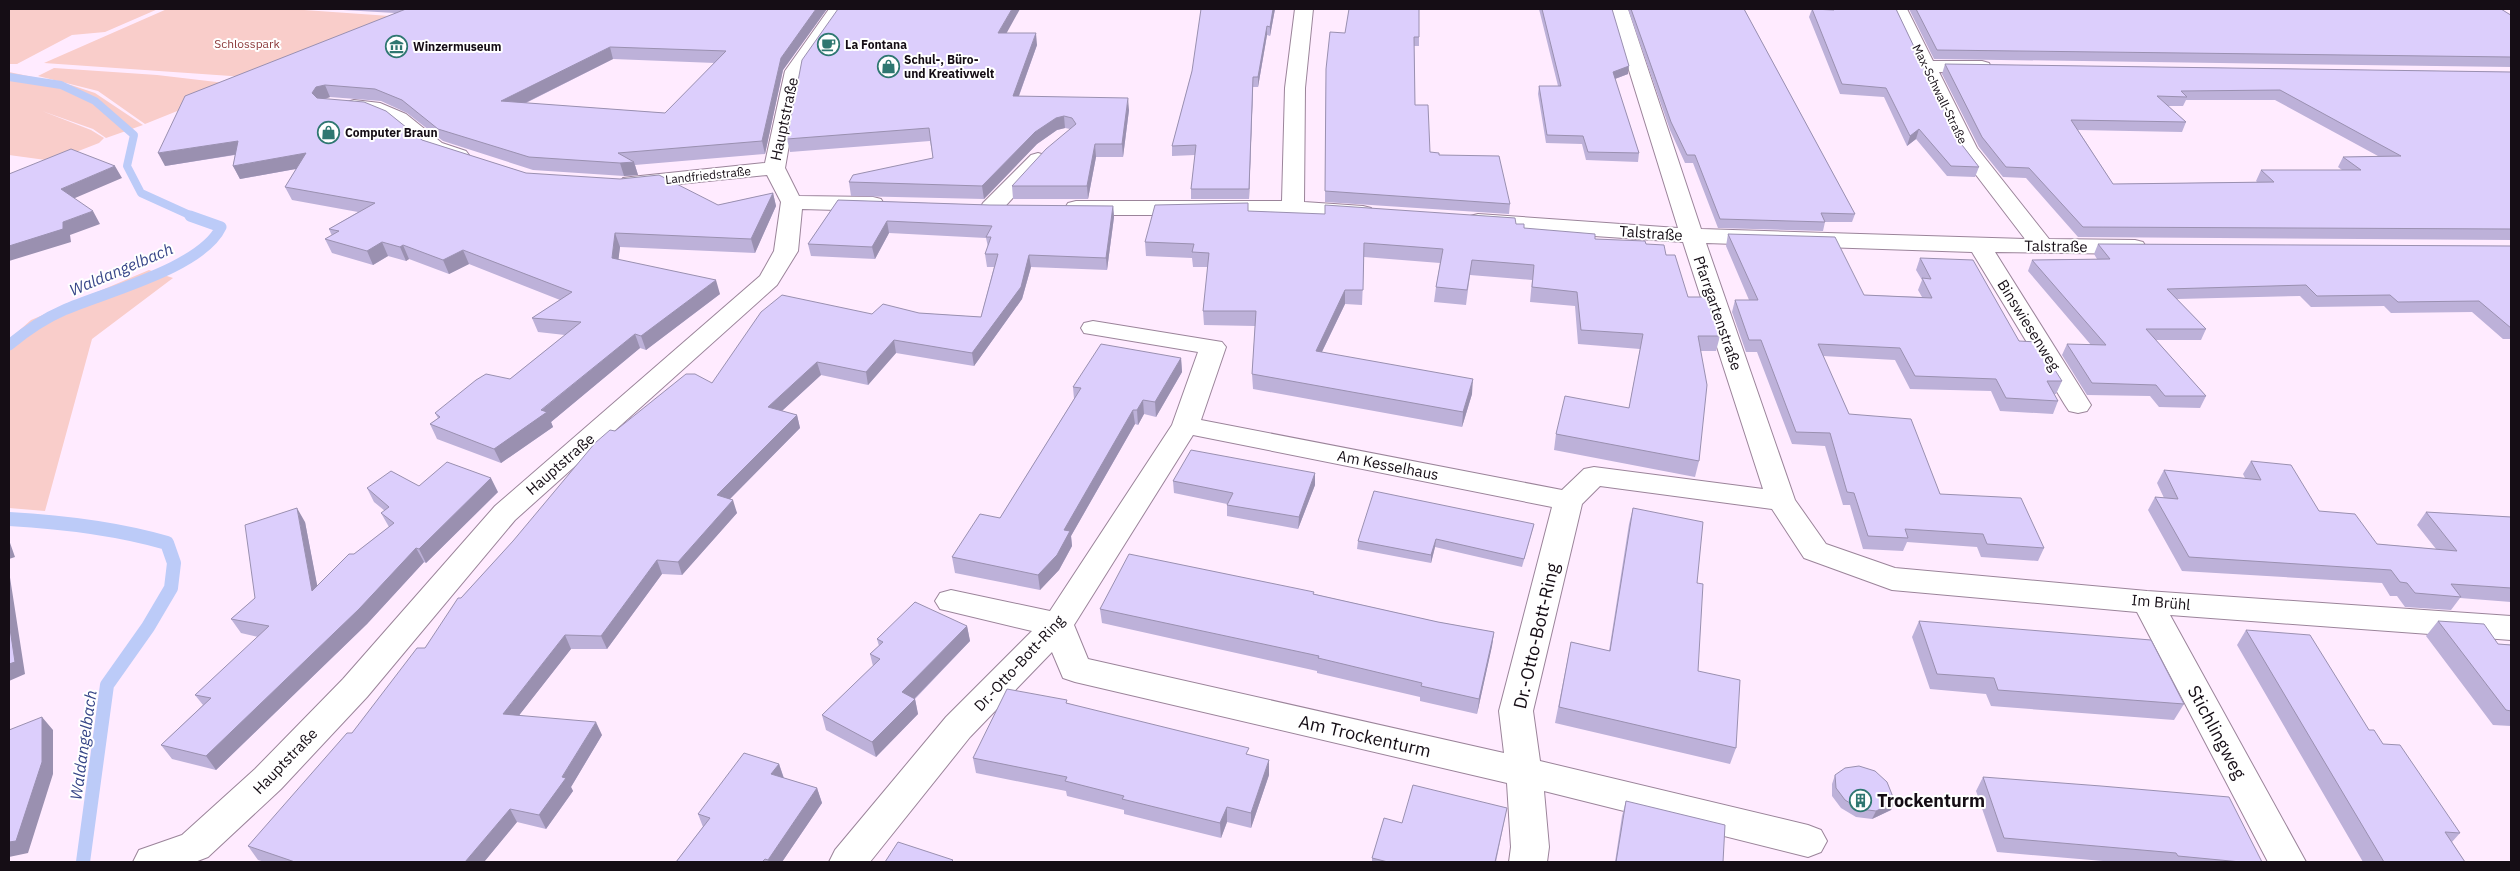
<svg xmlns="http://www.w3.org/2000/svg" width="2520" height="871" font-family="'IBM Plex Sans',sans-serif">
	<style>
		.green { fill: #f9cdca }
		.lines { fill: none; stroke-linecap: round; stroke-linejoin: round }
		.stream-far2 { stroke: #bccbf8; stroke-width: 8 }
		.stream-far1 { stroke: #bccbf8; stroke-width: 11 }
		.stream { stroke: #bccbf8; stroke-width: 14 }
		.minor-casing { stroke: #9b849a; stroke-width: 2 }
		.minor { fill: #fff; fill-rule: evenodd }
		.wall { fill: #bdb1d9; fill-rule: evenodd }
		.shaded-wall { fill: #9a90b0 }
		.building { fill: #dccefc; stroke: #9a90b0; fill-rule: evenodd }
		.labels { text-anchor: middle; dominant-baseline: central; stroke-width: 4; stroke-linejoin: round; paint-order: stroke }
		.far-park-label { font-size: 12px; fill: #8c3a3b; stroke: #fff }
		.far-poi-label { font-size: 12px; font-weight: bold; fill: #150d15; stroke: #fff; text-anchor: start }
		.far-street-label { font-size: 12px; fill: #150d15; stroke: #fff }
		.street-label { font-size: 15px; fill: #150d15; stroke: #fff }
		.water-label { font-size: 16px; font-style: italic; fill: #374688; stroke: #fff }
		.near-street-label { font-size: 18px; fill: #150d15; stroke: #fff }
		.near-poi-label { font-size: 18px; font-weight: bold; fill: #150d15; stroke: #fff; text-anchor: start }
	</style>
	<rect width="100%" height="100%" fill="#ffebff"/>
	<path class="green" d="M9 9H158L105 32 72 35 17 64H9Z
		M167 9H290L404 17 258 78 44 63Z
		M54 68 157 75 242 85 145 124 98 91 38 76Z
		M9 72 71 85 95 93 143 125 106 138 93 129 42 111 91 130 104 138 99 143 53 161 9 155Z
		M149 270 173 278 92 339 45 511 9 508V354L12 337 31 320Z"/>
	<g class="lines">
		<path class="stream-far2" d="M9 77 61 85 95 101 134 135 127 166 141 193 194 217"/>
		<path class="stream-far1" d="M9 345C26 331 43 319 64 310 105 292 202 268 221 227L190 216"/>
		<path class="stream" d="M9 519C63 522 115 528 167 543L174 563 171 588 148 627 107 685 83 862"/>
		<defs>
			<path id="minor" d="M829 9H846L803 71 799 87 785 168 799 196 873 197 881 199 884 204 881 209 873 211 802 209 798 251 777 285 515 520 367 697 281 789 208 857 195 862H133L139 850 182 835 255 769 343 679 495 506 760 276 774 251 781 202 767 175 631 189 623 188 620 183 623 178 631 177 765 163 785 71Z
				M1295 9H1313L1305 88 1304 202 1363 206 1371 208 1374 213 1371 218 1363 220 1293 215H1076L1068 213 1065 208 1068 203 1076 201H1282L1285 88Z
				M1610 9H1628L1701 229 2025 239 1957 150 1890 9H1907L1933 61H1982L1989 63 1991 67 1989 71 1982 73 1939 72 1977 148 2049 239 2135 240 2143 242 2146 247 2143 252 2135 254 1995 252 2091 405 2087 411 2078 413 2069 411 2065 405 1972 252 1706 243 1795 500 1826 544 1895 568 2147 591 2511 616V640L2170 615 2306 862H2268L2137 612 1892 590 1804 558 1772 509 1600 486 1582 504 1533 711 1540 761 1808 825 1821 830 1827 841 1821 852 1808 857 1544 791 1549 847 1547 862H1509L1511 847 1507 783 1075 682 1063 678 1052 652 970 737 870 862H829L835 850 946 717 1032 631 940 609 935 601 940 593 951 590 1050 611 1172 425 1198 352 1084 333 1081 328 1084 323 1093 321 1222 342 1226 347 1201 420 1562 490 1584 469 1594 467 1763 489 1683 242 1478 228 1470 226 1467 221 1470 216 1478 214 1678 228ZM1193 435 1552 507 1499 711 1504 753 1088 659 1074 625Z
				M354 100 380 103 406 114 442 143 466 151 469 155 466 159 459 161 428 151 392 122 370 113 347 110 344 106 347 102Z
				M1038 153 1045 155 1048 159 1045 163 999 213 991 215 983 213 980 208 983 203 1031 155Z"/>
		</defs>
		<use href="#minor" class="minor-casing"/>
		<use href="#minor" class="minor"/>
	</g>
	<path class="wall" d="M343 9H827L783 70 765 154 635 165 638 175 624 176 533 170 443 141 407 113 381 101 330 97 324 99 422 140 526 173 718 205 773 193 776 206 755 253 620 247 618 260 720 294 646 350 640 348 551 422 553 427 501 463 437 439 430 424 438 418 435 413 510 379 565 335 538 332 532 318 560 300 469 264 449 274 409 259 406 261 388 256 373 265 332 253 325 239 332 236 329 229 358 212 292 200 285 187 296 169 240 179 233 166 235 155 165 166 395 13 343 10ZM613 59 715 63 665 113 526 103Z
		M1275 9 1270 36 1267 35 1258 87H1253L1249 199H1191V189L1195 155 1172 156V146L1192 71Z
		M1539 9H1612L1628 74 1615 79 1639 153 1638 162 1586 160 1582 144 1546 143 1538 94 1539 86H1558Z
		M1628 9H1744L1855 214 1852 222H1825L1823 231 1718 228 1693 163H1685L1670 130Z
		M1812 9H1896L1959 141 1979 167 1975 177 1947 176 1916 139 1907 146 1884 97 1840 94 1809 17Z
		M1909 9H2501L2509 14 2511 15V67L1934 59Z
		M1006 33 1037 45 1019 96 1129 110 1123 157H1096L1088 199H1013L1012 186 1070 129 1065 128 1057 130 1037 144 984 199 851 196 849 182 933 158 930 141 790 152 787 139Z
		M1345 33 1419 37V46H1414L1415 105 1430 152 1439 155 1510 204 1509 214 1325 202 1326 79Z
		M1945 64 2511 72V240L2078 237 2026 178 2003 177 1979 147 1942 74ZM2186 100H2275L2378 156 2343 157 2338 167 2342 170H2261L2256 181 2257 182 2113 184 2078 130 2182 132 2186 122 2168 106H2183Z
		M838 200 989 205 1113 206 1114 217 1107 270 1031 267 1022 299 974 366 896 353 868 385 821 375 782 411 797 415 800 428 730 499 737 513 682 575 662 574 607 649H571L519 715 602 735 571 787 573 791 546 829 517 822 484 862H265L258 860 248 846 352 733 425 648 461 598 615 431 712 383 872 314 919 313 981 317 994 267H987L985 254 988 247 986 238 889 233 875 259 811 256 808 244Z
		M1248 211 1516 224 1524 228 1595 239 1646 244 1666 255 1688 297 1720 336 1716 351H1701L1699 461 1695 477 1554 450 1556 434 1629 408 1640 349 1578 344 1575 306 1530 302 1532 280 1470 275 1466 305 1434 302 1436 287 1440 263 1364 257 1362 305 1345 304 1322 352 1472 394 1462 427 1253 389 1252 374 1255 326 1204 325 1203 311 1208 267H1193L1192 258 1146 256 1145 242Z
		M1728 234 1864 295 1922 297 1918 290 1922 280 1916 270 1920 258 2019 341 2062 381 2056 394H2054L2058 401 2053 414 2000 411 1991 391 1910 389 1895 360 1823 356 1849 414 1940 494 2044 548 2038 561 1981 557 1977 547 1907 542 1903 551 1863 549 1850 505H1843L1825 446 1792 444 1757 352H1746L1732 312 1735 300H1749L1726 246Z
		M2098 244 2511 246V339H2503L2472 312 2391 313 2384 306 2311 307 2300 296 2177 299 2206 329 2201 340H2156L2206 396 2200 408 2159 407 2150 396 2087 395 2062 355 2067 344 2091 345 2028 271 2032 260 2097 259 2094 254Z
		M1181 358 1182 372 1156 417 1144 414 1138 425 1135 424 1071 536 1072 546 1059 570 1040 590 955 573 952 557 1000 518 1074 399 1073 387Z
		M2251 461 2319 511 2377 544 2436 549 2417 525 2426 512 2511 517V602L2460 598 2451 610 2405 607 2397 596H2390L2382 583 2182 571 2148 510 2155 497 2164 498 2157 483 2164 470 2245 478 2243 474Z
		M1315 473V485L1298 529 1227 516V504L1174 493 1173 481Z
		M419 486 498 492 426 563 424 562 367 624 216 770 172 759 161 745 203 705 195 695 258 637 241 633 231 619 255 598 305 522 317 586 354 554 389 527 381 513 385 511 374 502 367 488Z
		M1633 508 1697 583 1698 671 1736 748 1730 764 1555 723 1571 642 1609 651 1629 524Z
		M1534 524 1532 532 1522 567 1435 547 1431 563 1357 549 1358 541Z
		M1314 594 1438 622 1494 632 1492 646 1477 714 1420 701V697L1317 673V671L1102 623 1100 609Z
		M1919 621 2184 704 2174 720 1991 706 1986 694 1930 689 1912 637Z
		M2438 621 2498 644 2511 645V726L2493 725 2426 636Z
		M967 626 970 641 915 699 918 714 876 757 826 730 822 715 873 666 870 654 879 646 877 639Z
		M2246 630 2369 730 2383 744 2460 833 2452 842 2465 862H2363L2237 645Z
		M1067 703 1249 755 1269 775 1251 828 1227 822 1221 838 1124 814V810L1067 796 1066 791 976 773 973 758Z
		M779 764 784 778 817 788 822 803 782 862H676L703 827 698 814Z
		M1835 775 1895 802 1891 810 1872 819 1856 817 1841 808 1832 796V784Z
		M1983 777 2262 862H2115L1997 852 1976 791Z
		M1626 801 1723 862H1615L1622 816Z
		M1507 808 1496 862H1372V858L1402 823Z"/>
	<path class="shaded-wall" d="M816 9H827L783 70 765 154 762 141 781 58Z
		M1012 9H1020L1000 45 998 33Z
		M1273 9H1275L1270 36V27Z
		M1267 26V35L1258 87V77Z
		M1036 33 1037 45 1014 109 1013 96Z
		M610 47 613 59 505 113 501 101Z
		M1629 66 1628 74 1612 80 1613 72Z
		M1253 77V87L1249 199V189Z
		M325 85 330 97 322 100 318 105 312 93 316 87Z
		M1128 98 1129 110 1123 157 1122 144Z
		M1064 116 1065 128 1057 130 1037 144 984 199 982 186 1035 132 1056 118Z
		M1919 129 1916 139 1907 146 1910 136Z
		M238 141 245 153 165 166 158 153Z
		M1095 144 1096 157 1088 199 1087 186Z
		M306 153 312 166 240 179 233 166Z
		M634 162 638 175 624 176 620 163Z
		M115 166 122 178 68 201 61 189Z
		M773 193 776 206 755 253 751 239Z
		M1113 206 1114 217 1107 270 1106 258Z
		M93 211 100 224 70 235 71 242 9 261V246L63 222Z
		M887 221 889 233 875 259 872 247Z
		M615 233 620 247 617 272 612 258Z
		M382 242 388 256 373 265 367 251Z
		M403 245 409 259 406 261 400 247Z
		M463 250 469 264 449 274 443 260Z
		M1029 255 1031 267 1022 299 974 366 972 353Z
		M716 280 720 294 646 350 641 336Z
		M1345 290V304L1315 366 1316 351Z
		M635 334 640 348 551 422 553 427 501 463 494 449Z
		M894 340 896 353 868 385 866 372Z
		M1181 358 1182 372 1156 417 1155 402Z
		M817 362 821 375 772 420 768 407Z
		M1473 379 1472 394 1462 427 1463 412Z
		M1143 400 1144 414 1138 425 1137 410Z
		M1133 410 1135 424 1071 536 1072 546 1059 570 1040 590 1038 575Z
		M797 415 800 428 721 508 717 495Z
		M1315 473V485L1298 529 1299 517Z
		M491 478 498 492 426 563 419 549Z
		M733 500 737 513 682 575 678 562Z
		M297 508 305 522 321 605 312 591Z
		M1436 539 1435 547 1431 563V555Z
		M9 540 15 557 9 559Z
		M416 548 424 562 367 624 216 770 206 756Z
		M657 560 662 574 607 649 601 636Z
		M9 571 25 674 9 681Z
		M967 626 970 641 912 701 915 699 918 714 876 757 872 742 902 692Z
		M1494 632 1492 646 1477 714 1479 699Z
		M565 635 571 649 510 727 503 714Z
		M42 717 53 730V774L28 853 9 857V842Z
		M596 722 602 735 571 787 573 791 546 829 539 815Z
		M1269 760V775L1251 828V813Z
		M779 764 784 779 771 774Z
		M817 788 822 803 782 862H769L768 860Z
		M1895 802 1891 810 1872 819 1876 811Z
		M1227 807V822L1221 838 1220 823Z
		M510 809 517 822 484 862H465Z"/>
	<path class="building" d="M406 9H816L781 58 762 141 618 153 634 162 620 163 529 157 438 129 402 100 375 89 325 85 316 87 312 93 317 98 364 102 386 111 422 140 526 173 620 179 659 175 718 205 773 193 751 239 615 233 612 258 716 280 641 336 635 334 541 410 547 412 494 449 430 424 440 417 435 413 476 380 486 374 510 379 581 322 532 318 572 292 463 250 443 260 403 245 400 247 382 242 367 251 325 239 339 231 329 229 375 203 285 187 306 153 233 166 238 141 158 153 185 96ZM610 47 726 51 665 113 501 101Z
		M838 9H1012L998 33H1036L1013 96 1128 98 1122 144H1095L1087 186H1012L1046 149 1076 124 1072 118 1064 116 1056 118 1035 132 982 186 849 182 853 175 933 158 929 128 787 139 802 60Z
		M1201 9H1273L1270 27 1267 26 1258 77H1253L1249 189H1191L1196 145 1172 146 1192 71Z
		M1349 9H1419V37H1414L1415 105H1428L1430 152 1439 153V155L1499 156 1510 204 1325 191 1326 69 1330 32 1345 33Z
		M1542 9H1612L1629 66 1613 72 1639 153 1588 152 1583 136 1547 135 1539 86H1561Z
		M1631 9H1744L1855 214 1821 213 1825 222 1720 219 1695 155H1687L1671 122Z
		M1812 9 1834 10V9H1896L1959 141 1979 167 1951 166 1919 129 1910 136 1886 88 1842 84Z
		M1916 9H2501L2509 14 2511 15V57L1937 50Z
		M1945 64 2511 72V229L2083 227 2029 168 2006 167 1982 137ZM2280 90 2401 156 2343 157 2361 170H2261L2274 182 2113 184 2071 120 2186 122 2157 96 2187 97 2181 91Z
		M71 149 115 166 61 189 93 211 63 222V229L9 246V174Z
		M838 200 989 205 1113 206 1106 258 1029 255 1021 287 972 353 894 340 866 372 817 362 768 407 797 415 717 495 733 500 678 562 657 560 601 636 565 635 503 714 596 722 562 777 566 778 539 815 510 809 465 862H295L248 846 347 733H352L417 648H425L458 598H461L513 541 595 443 610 430 615 431 686 374H695L712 383 761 312 782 295 872 314 883 304 919 313 981 317 998 254H985L991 237H986L992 226 887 221 872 247 808 244Z
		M1248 203V211L1325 214V205L1515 218 1516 224H1524V228L1595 234V239L1645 241 1646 244 1664 245 1666 255H1675L1688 297H1707L1720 336H1698L1707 385 1699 461 1556 434 1565 396 1629 408 1643 334 1581 330 1577 292 1532 287 1534 265 1472 260 1467 290 1436 287 1443 249 1364 243 1363 290H1345L1316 351 1473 379 1463 412 1252 374 1256 311H1203L1209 253 1192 252 1194 244 1145 242 1155 205Z
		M1728 234 1835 237 1864 295 1932 298 1922 278 1931 279 1920 258 1973 260 2019 341 2037 342 2062 381H2047L2058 401 2006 398 1996 379 1915 376 1900 348 1818 344 1849 414 1911 419 1940 494 2021 498 2044 548 1987 544 1983 534 1905 529 1908 538 1868 536 1854 493 1847 492 1830 433 1796 432 1761 340H1749L1735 300H1758Z
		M2098 244 2511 246V328L2479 301 2398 302 2390 295 2317 296 2306 285 2167 289 2206 329H2146L2206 396H2165L2156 385 2092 383 2067 344 2106 345 2032 260 2110 259Z
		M1101 344 1181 358 1155 402 1143 400 1137 410H1133L1064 530 1070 531 1057 555 1038 575 952 557 980 514 1000 518 1081 388 1073 387Z
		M1191 450 1315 473 1299 517 1227 505 1233 493 1173 481Z
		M2251 461 2291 465 2319 511 2355 514 2377 544 2457 551 2426 512 2511 517V588L2451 584 2461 597 2415 593 2407 583 2400 582 2391 570 2189 557 2155 497 2178 499 2164 470 2261 480Z
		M447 462 491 478 419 549 416 548 359 609 206 756 161 745 211 698 195 695 269 626 231 619 255 598 245 525 297 508 312 591 349 554H354L394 523 381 513 389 507 367 488 391 471 419 486Z
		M1374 491 1534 524 1524 559 1436 539 1431 555 1358 541Z
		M1633 508 1703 522 1697 583 1703 584 1698 671 1740 680 1736 748 1559 707 1571 642 1610 651Z
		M1129 554 1314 592 1313 594 1438 622 1494 632 1479 699 1421 686 1422 683 1318 658 1319 656 1100 609Z
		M915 602 967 626 902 692 915 699 872 742 822 715 880 659 870 654 883 642 877 639Z
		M1919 621 2151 640 2184 704 1998 690 1994 678 1937 674Z
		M2438 621 2484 624 2498 644 2511 645V711L2506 710Z
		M9 622 15 662 9 664Z
		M2246 630 2310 635 2369 730H2374L2383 744 2400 745 2460 833 2445 832 2465 862H2384Z
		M1007 689 1067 700 1066 703 1249 748 1246 754 1269 760 1251 813 1227 807 1220 823 1122 799 1124 796 1065 781 1067 777 973 758Z
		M42 717V762L16 841 9 842V730Z
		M744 753 779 764 771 774 817 788 768 860 765 859 762 862H676L710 818 698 814Z
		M1859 766 1875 771 1887 782 1895 802 1876 811 1860 809 1845 800 1836 788 1835 775 1845 768Z
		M1983 777 2101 786 2229 797 2262 862H2241L2178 856 2176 853 2004 838Z
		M1413 785 1507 808 1495 862H1388L1372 858 1384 818 1402 823Z
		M1626 801 1725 825 1723 862H1616Z
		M898 842 953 860 951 862H885Z"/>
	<defs>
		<symbol id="cafe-ring" viewBox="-11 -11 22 22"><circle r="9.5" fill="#fff" stroke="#2f7771" stroke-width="1.5"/><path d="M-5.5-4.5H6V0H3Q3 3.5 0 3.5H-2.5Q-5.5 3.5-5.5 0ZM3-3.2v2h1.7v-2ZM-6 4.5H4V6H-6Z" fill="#2f7771"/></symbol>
		<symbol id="museum-ring" viewBox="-11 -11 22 22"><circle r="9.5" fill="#fff" stroke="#2f7771" stroke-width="1.5"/><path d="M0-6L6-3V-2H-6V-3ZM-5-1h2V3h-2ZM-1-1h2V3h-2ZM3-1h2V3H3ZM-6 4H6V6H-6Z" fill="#2f7771"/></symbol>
		<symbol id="shop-ring" viewBox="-11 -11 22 22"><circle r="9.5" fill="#fff" stroke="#2f7771" stroke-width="1.5"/><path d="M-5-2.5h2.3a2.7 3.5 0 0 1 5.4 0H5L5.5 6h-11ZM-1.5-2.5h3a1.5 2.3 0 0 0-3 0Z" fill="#2f7771"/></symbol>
		<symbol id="building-ring" viewBox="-11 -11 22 22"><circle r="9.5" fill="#fff" stroke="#2f7771" stroke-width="1.5"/><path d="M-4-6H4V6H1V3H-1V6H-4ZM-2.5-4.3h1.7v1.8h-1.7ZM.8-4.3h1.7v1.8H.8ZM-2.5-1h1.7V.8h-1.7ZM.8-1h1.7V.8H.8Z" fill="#2f7771"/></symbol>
	</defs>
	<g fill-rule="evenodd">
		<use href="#cafe-ring" x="816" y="32" width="25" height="25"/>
		<use href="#museum-ring" x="384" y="34" width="25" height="25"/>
		<use href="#shop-ring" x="876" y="54" width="25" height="25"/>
		<use href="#shop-ring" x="316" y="120" width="25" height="25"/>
		<use href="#building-ring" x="1848" y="788" width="25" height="25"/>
	</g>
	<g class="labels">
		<g class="far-park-label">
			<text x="247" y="43">Schlosspark</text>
		</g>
		<g class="far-poi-label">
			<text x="845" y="44">La Fontana</text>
			<text x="413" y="46">Winzermuseum</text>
			<text x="904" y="59">Schul-, Büro-<tspan x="904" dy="14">und Kreativwelt</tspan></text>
			<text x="345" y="132">Computer Braun</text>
		</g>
		<g class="far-street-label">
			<text transform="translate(1940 94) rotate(64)">Max-Schwall-Straße</text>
			<text transform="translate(708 175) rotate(-6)">Landfriedstraße</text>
		</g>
		<g class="street-label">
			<text transform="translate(784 119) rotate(-78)">Hauptstraße</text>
			<text transform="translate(1651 233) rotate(4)">Talstraße</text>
			<text transform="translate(2056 246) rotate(1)">Talstraße</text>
			<text transform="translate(1718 313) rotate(71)">Pfarrgartenstraße</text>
			<text transform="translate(2029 325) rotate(58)">Binswiesenweg</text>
			<text transform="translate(560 464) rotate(-41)">Hauptstraße</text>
			<text transform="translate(1388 465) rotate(11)">Am Kesselhaus</text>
			<text transform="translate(2161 602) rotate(5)">Im Brühl</text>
			<text transform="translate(1019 663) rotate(-47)">Dr.-Otto-Bott-Ring</text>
			<text transform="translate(285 761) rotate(-46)">Hauptstraße</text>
		</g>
		<g class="water-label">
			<text transform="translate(121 269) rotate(-23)">Waldangelbach</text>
			<text transform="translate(83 745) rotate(-82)">Waldangelbach</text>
		</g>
		<g class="near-street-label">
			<text transform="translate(1536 636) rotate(-77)">Dr.-Otto-Bott-Ring</text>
			<text transform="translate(2217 732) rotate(62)">Stichlingweg</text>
			<text transform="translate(1365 736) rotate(13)">Am Trockenturm</text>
		</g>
		<g class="near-poi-label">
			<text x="1877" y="800">Trockenturm</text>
		</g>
	</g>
	<rect width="2520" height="871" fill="none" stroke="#150d15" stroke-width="20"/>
</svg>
